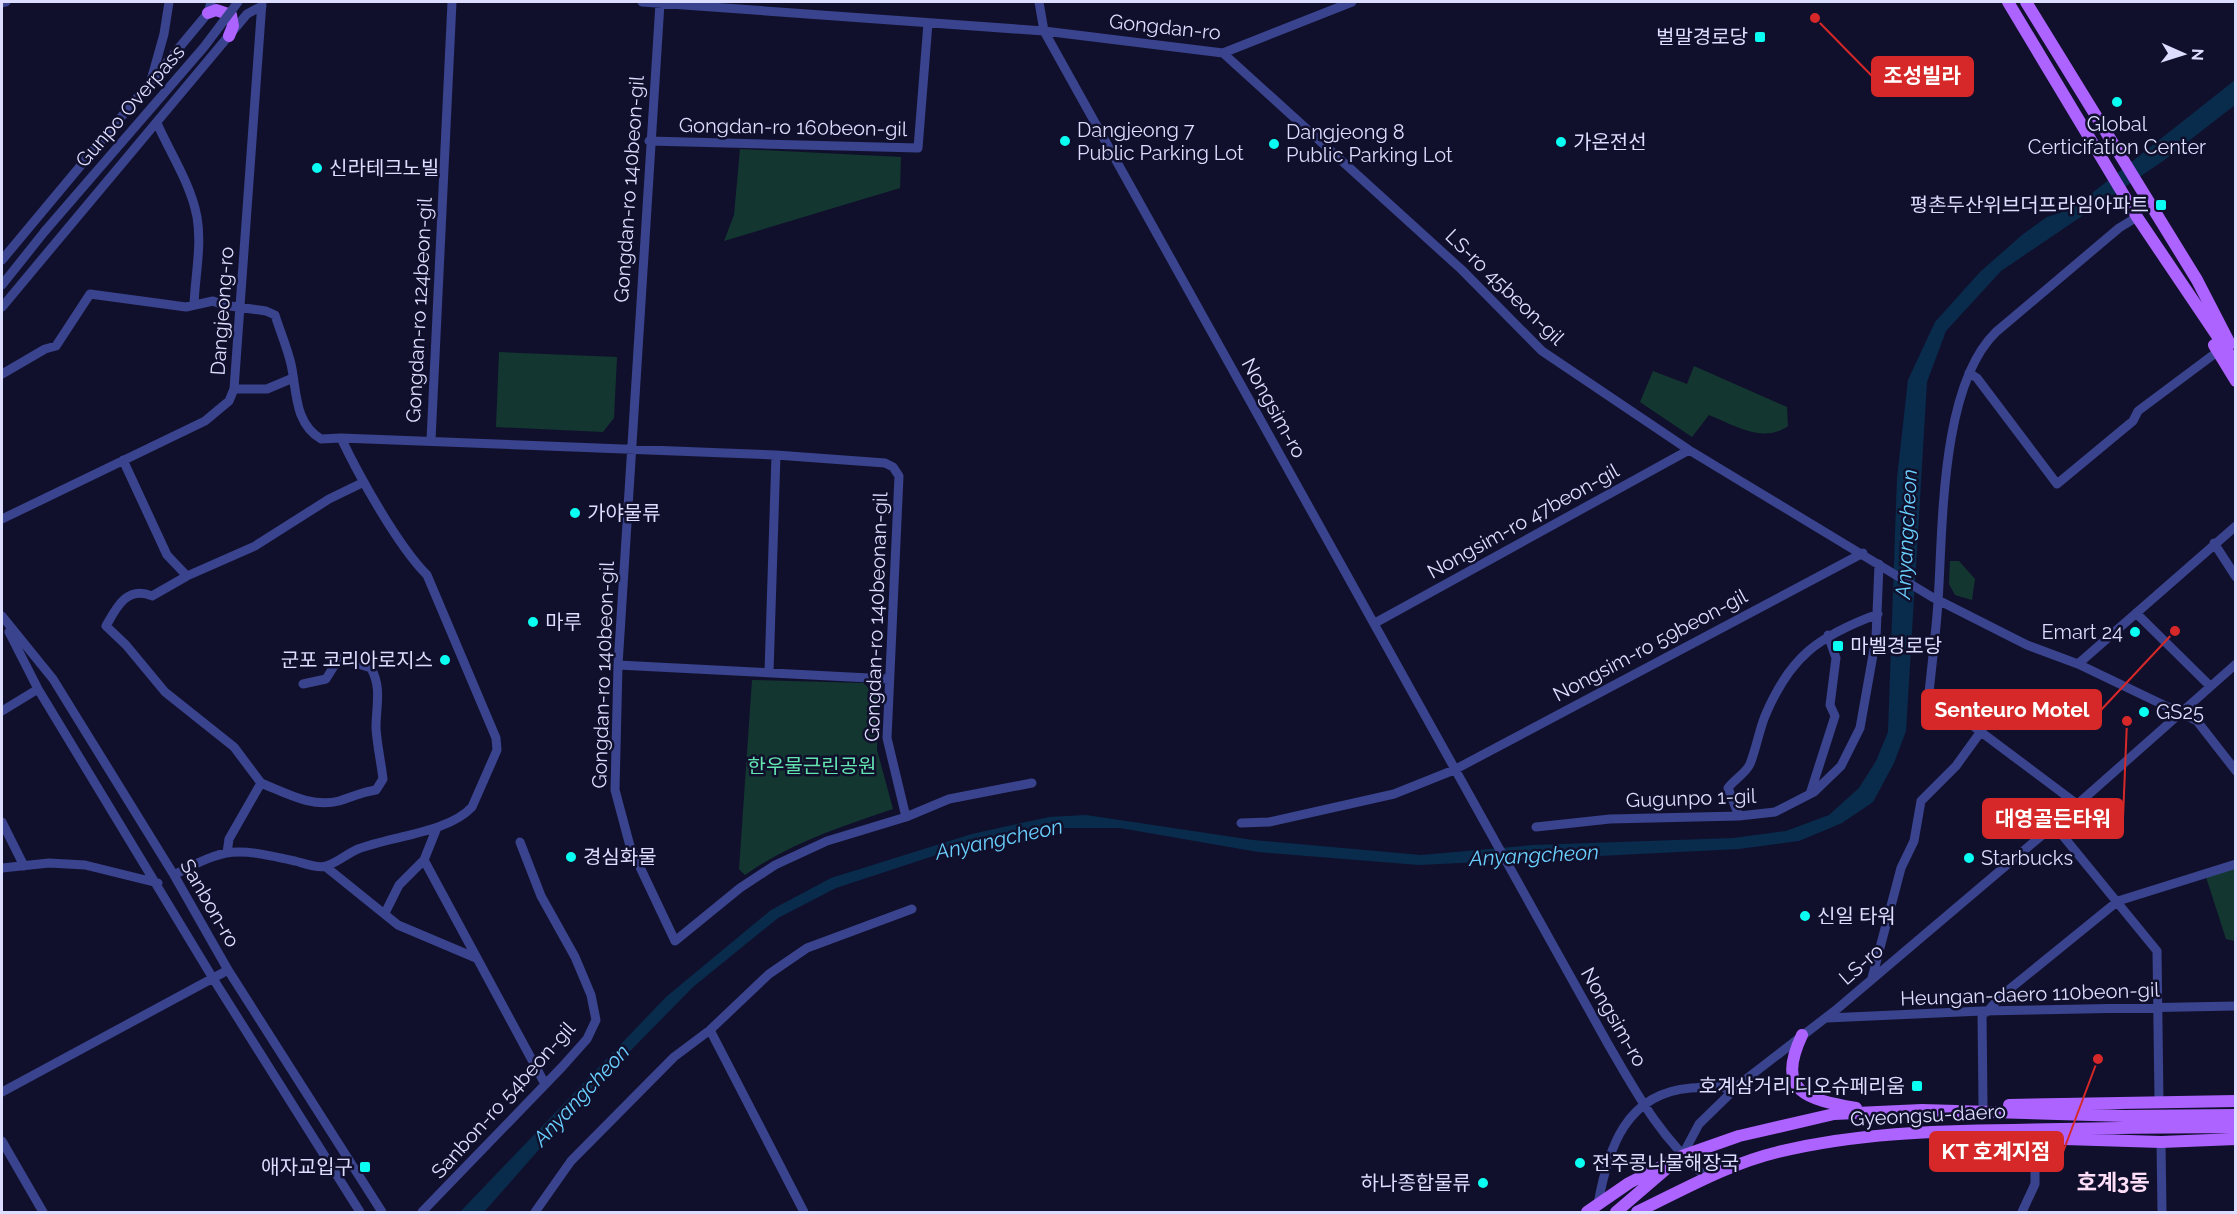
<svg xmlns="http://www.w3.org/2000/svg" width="2237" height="1214" font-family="Raleway,'Noto Sans KR',sans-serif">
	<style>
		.green { fill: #133730 }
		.water { fill: #092c4d }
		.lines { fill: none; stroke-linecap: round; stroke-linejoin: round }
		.minor { stroke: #3a438d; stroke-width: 9 }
		.major { stroke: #ad63ff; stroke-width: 12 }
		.minor-bridge { stroke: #3a438d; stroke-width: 9 }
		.poi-dot { fill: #08fff2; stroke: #11102c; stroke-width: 2 }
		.labels { text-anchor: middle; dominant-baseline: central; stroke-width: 5; stroke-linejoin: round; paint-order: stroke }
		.street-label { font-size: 20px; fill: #dcddff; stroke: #11102c }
		.poi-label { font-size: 20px; fill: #dcddff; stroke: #11102c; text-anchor: start }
		.park-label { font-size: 20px; fill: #62e5b0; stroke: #11102c }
		.water-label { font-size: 21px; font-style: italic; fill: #6ad1ff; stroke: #11102c }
		.quarter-label { font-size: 22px; font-weight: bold; fill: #ffdef8; stroke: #11102c }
		.leader { fill: none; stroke: #d62828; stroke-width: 2 }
		.callout-dot { fill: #d62828; stroke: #11102c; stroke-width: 2 }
		.callout { fill: #d62828; stroke: #d62828; stroke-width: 2 }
		.callout-label { font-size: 21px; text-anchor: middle; font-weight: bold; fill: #fff }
	</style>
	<rect width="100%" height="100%" fill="#11102c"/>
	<path class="green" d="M740 149 901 157 900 188 724 241 734 215Z
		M499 352 617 357 614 418 603 432 496 427Z
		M1694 366 1787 407 1788 426C1763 444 1734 425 1709 415L1692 437 1640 402 1653 371 1687 384Z
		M1950 561H1959L1975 579 1972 600 1955 595 1949 584Z
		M752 680 864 683 878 700 877 750 893 809C840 827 790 843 745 875L739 869Z
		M2235 868V941L2226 939 2206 877Z"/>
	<path class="water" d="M2235 80V105L2163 161 2001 271 1946 331 1927 382 1906 731 1894 763 1873 802 1842 823 1799 841 1739 849 1419 865 1258 852 1120 828H1048L976 842 836 888 778 918 693 987 587 1095 484 1212H460L666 997 771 910 831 878 972 834 1049 817 1086 815 1253 840 1421 855 1533 845 1733 838 1786 831 1829 815 1859 788 1876 761 1888 732 1897 478 1908 380 1935 322 1980 272 2022 235 2047 217 2072 209Z"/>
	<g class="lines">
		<path class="minor" d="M642 2 1044 31 1223 53 1352 2
			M1039 2 1044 31 1608 1044C1638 1096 1660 1137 1706 1177
			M2 3 6 2
			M660 3 618 665 615 790 630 846 675 941 740 888 775 865 827 841 906 817 949 799 1032 783
			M1223 53 1462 270 1542 351 1689 450 1932 597 2027 645 2078 664 2197 721 2236 771
			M150 84 164 34 169 2
			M157 123C170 153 191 184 197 217 202 246 195 276 194 305
			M649 141 918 148 928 23
			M2 260 208 13 211 2
			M2 285 45 231
			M2 307 247 14 262 6
			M1969 373 1977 378 2057 484 2133 421 2138 411 2217 352
			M2 374 45 349 56 346 90 294 186 307 213 301 223 305 266 311 275 315C280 331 287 347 291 364 297 391 294 423 321 439L341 438C359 476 398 546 427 575L496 738 497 750 472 807C448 833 392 836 358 849 348 853 337 863 326 866 319 869 303 863 295 861 235 848 229 846 174 875
			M234 389H267L293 378
			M341 438 776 455 885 463 893 467 899 476 887 738 906 817
			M431 440 452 2
			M123 460 167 555 187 576 152 596C127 585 116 608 106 626L126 645 165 692 234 747 261 783
			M2 519 205 421 229 401 234 389 262 2
			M2214 543 2236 577
			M187 576 255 546 329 499 364 482
			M2136 613 2210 686
			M2 616 53 679 174 875 228 970 382 1212
			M1375 623 1689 450
			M9 632 38 689 214 980 360 1212
			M2078 664 2236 526
			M618 665 889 679
			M769 672 776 455
			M2 711 38 689
			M1810 794 1835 716 1830 705 1836 658 1828 635
			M2077 804 1929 693C1932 663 1936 632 1938 602 1943 528 1940 386 1996 332L2119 228 2137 217
			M1739 816 1728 788C1734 780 1746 773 1750 764 1756 749 1759 731 1765 716 1790 656 1819 636 1878 614
			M2 822 24 866
			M1241 823 1269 822 1394 794 1454 770 1863 553
			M2054 825 2157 951 2159 1101
			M1536 827 1610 819 1739 816 1775 812 1814 792 1841 766 1860 728 1876 638 1879 564
			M227 853 229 839 261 783C286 793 312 808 339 801 352 797 362 792 376 790L383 779C381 762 377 745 376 728 376 706 382 688 371 668L339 658 326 679 303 684
			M424 860 545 1084
			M326 867 398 925 476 958
			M2 868 49 863 85 865 158 883
			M385 913 399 885 424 860 436 830
			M1872 978 1901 868 1914 841 1921 801 1956 766 1982 730
			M1982 1011 1983 1105
			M1987 1012 2001 996 2118 901 2236 864
			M1827 1018 1982 1011 2236 1006
			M710 1030 804 1212
			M2 1092 228 970
			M2 1141 43 1212
			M2161 1142 2162 1212
			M1682 1156 1699 1124 1741 1083 1837 1009 2054 825 2236 664
			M1598 1204C1608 1148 1626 1093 1691 1088 1709 1087 1715 1083 1732 1091
			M422 1212 562 1067 587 1039 596 1020 591 995 575 957 541 896 520 842
			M535 1212 571 1161 674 1057 710 1030 769 974 807 948 912 909
			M2022 1212 2035 1184V1158L2038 1140"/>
		<path class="major" d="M2008 2 2137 217 2236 364
			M2026 2 2197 280 2230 344
			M208 13 216 10 231 15 233 26 229 36
			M2214 345 2236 381
			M1802 1035C1775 1093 1807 1099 1856 1108
			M2009 1105 2236 1101
			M2002 1137 2161 1142 2236 1139
			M1587 1212 1629 1183 1682 1156 1739 1136 1834 1114 1922 1110 2125 1116 2236 1115
			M1616 1212 1665 1170
			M1637 1212C1683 1190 1728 1164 1778 1152 1856 1133 1934 1131 2013 1130 2087 1128 2161 1127 2236 1127"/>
		<path class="minor-bridge" d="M45 231 204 47 238 2"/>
	</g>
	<g class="poi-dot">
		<rect x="1754" y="31" width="12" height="12" rx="3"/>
		<circle cx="2117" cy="102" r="6"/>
		<circle cx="1065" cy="141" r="6"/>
		<circle cx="1561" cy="142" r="6"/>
		<circle cx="1274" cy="144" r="6"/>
		<circle cx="317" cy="168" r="6"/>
		<rect x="2155" y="199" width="12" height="12" rx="3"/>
		<circle cx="575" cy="513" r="6"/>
		<circle cx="533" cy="622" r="6"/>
		<circle cx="2135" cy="632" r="6"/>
		<rect x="1832" y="640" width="12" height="12" rx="3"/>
		<circle cx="445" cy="660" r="6"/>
		<circle cx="2144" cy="712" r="6"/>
		<circle cx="571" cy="857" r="6"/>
		<circle cx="1969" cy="858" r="6"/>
		<circle cx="1805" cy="916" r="6"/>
		<rect x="1911" y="1080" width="12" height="12" rx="3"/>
		<circle cx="1580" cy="1163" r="6"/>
		<rect x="359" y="1161" width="12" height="12" rx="3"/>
		<circle cx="1483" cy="1183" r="6"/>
	</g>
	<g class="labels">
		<g class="street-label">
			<text transform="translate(1165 27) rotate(6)">Gongdan-ro</text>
			<text transform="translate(130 106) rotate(-49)">Gunpo Overpass</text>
			<text transform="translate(793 127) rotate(1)">Gongdan-ro 160beon-gil</text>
			<text transform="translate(629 189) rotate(-86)">Gongdan-ro 140beon-gil</text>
			<text transform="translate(1505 287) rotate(44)">LS-ro 45beon-gil</text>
			<text transform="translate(419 310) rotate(-87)">Gongdan-ro 124beon-gil</text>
			<text transform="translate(222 311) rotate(-86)">Dangjeong-ro</text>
			<text transform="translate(1274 408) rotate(61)">Nongsim-ro</text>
			<text transform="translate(1523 521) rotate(-29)">Nongsim-ro 47beon-gil</text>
			<text transform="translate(876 617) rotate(-88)">Gongdan-ro 140beonan-gil</text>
			<text transform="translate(1650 645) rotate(-28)">Nongsim-ro 59beon-gil</text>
			<text transform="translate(603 675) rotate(-88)">Gongdan-ro 140beon-gil</text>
			<text transform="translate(1691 798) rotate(-2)">Gugunpo 1-gil</text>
			<text transform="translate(210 903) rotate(60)">Sanbon-ro</text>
			<text transform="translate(1861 964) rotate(-41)">LS-ro</text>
			<text transform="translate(2030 994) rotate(-2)">Heungan-daero 110beon-gil</text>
			<text transform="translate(1614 1017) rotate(60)">Nongsim-ro</text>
			<text transform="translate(503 1100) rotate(-48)">Sanbon-ro 54beon-gil</text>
			<text transform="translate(1928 1115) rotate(-3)">Gyeongsu-daero</text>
		</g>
		<g class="poi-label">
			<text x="1748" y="37" text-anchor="end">벌말경로당</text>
			<text x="2117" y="124" text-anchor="middle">Global<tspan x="2117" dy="23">Certicifation Center</tspan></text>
			<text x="1077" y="130">Dangjeong 7<tspan x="1077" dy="23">Public Parking Lot</tspan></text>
			<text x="1286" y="132">Dangjeong 8<tspan x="1286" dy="23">Public Parking Lot</tspan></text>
			<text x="1573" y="142">가온전선</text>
			<text x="329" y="168">신라테크노빌</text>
			<text x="2149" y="205" text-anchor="end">평촌두산위브더프라임아파트</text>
			<text x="587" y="513">가야물류</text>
			<text x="545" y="622">마루</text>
			<text x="2123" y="632" text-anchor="end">Emart 24</text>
			<text x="1850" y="646">마벨경로당</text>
			<text x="433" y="660" text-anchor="end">군포 코리아로지스</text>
			<text x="2156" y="712">GS25</text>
			<text x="583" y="857">경심화물</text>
			<text x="1981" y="858">Starbucks</text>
			<text x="1817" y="916">신일 타워</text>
			<text x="1905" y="1086" text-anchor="end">호계삼거리.디오슈페리움</text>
			<text x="1592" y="1163">전주콩나물해장국</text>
			<text x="353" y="1167" text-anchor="end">애자교입구</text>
			<text x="1471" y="1183" text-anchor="end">하나종합물류</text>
		</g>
		<g class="park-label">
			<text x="812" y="766">한우물근린공원</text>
		</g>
		<g class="water-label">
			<text transform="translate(1906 534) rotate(-87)">Anyangcheon</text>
			<text transform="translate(999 839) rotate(-12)">Anyangcheon</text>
			<text transform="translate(1534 855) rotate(-3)">Anyangcheon</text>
			<text transform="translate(581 1095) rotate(-47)">Anyangcheon</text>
		</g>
		<g class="quarter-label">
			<text x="2113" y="1182">호계3동</text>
		</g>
	</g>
	<path class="leader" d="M1815 18L1872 76M2175 631L2101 710M2127 721L2123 818M2098 1059L2063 1152"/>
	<g class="callout-dot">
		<circle cx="1815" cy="18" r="6"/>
		<circle cx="2175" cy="631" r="6"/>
		<circle cx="2127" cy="721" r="6"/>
		<circle cx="2098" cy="1059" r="6"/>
	</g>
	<g class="callout">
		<rect x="1872" y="57" width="101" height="39" rx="6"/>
		<rect x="1922" y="690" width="179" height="39" rx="6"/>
		<rect x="1983" y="799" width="140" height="39" rx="6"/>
		<rect x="1930" y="1132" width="133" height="39" rx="6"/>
	</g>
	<g class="callout-label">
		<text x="1922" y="83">조성빌라</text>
		<text x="2012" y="717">Senteuro Motel</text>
		<text x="2053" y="826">대영골든타워</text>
		<text x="1996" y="1159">KT 호계지점</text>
	</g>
	<rect width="2237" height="1214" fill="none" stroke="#dcddff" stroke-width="6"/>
	<g transform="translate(2183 54) rotate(93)" stroke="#11102c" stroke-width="4.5" paint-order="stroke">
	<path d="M0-4.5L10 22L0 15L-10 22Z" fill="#dcddff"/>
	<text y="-9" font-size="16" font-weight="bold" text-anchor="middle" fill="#dcddff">N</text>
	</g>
</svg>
